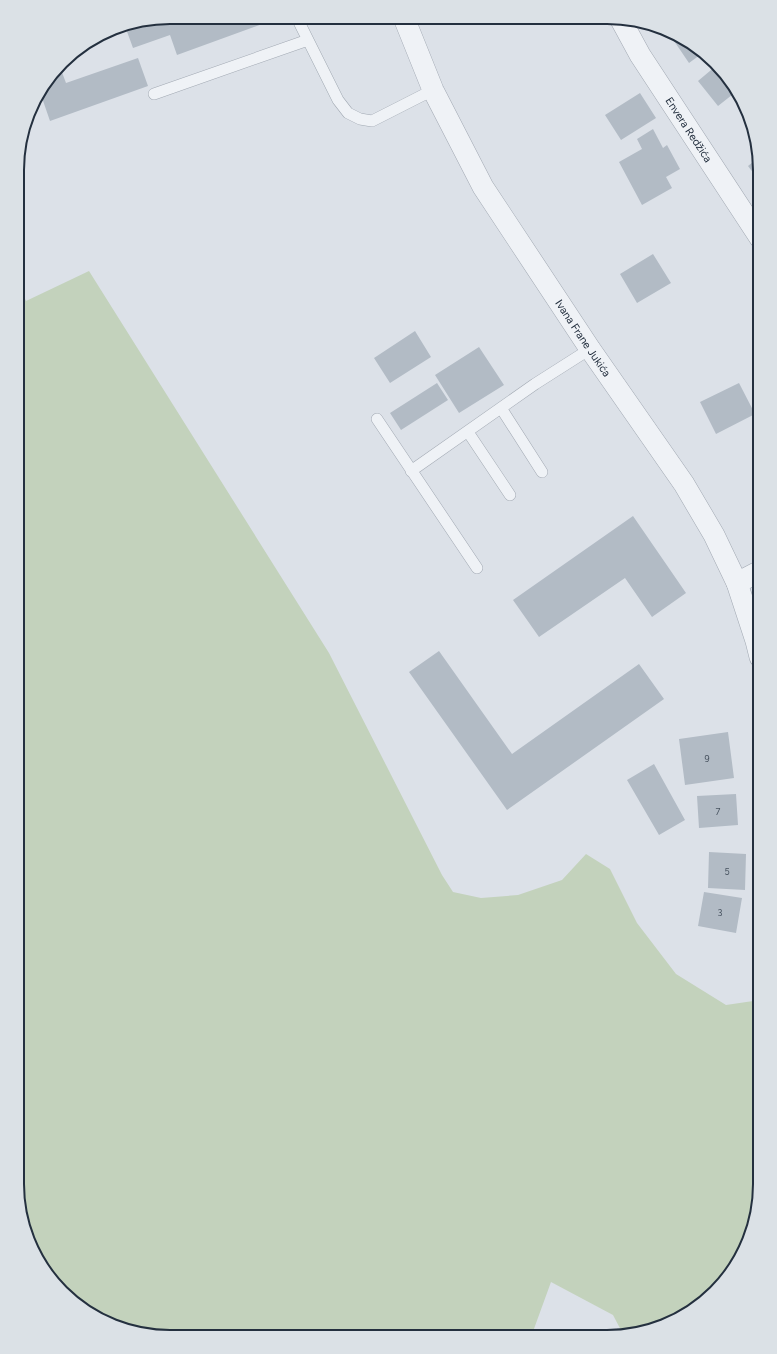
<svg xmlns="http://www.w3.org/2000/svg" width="777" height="1354" font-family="Figtree,sans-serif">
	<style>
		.green { fill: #c3d2bc }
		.building { fill: #b2bbc5 }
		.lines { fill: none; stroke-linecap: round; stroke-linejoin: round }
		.service-casing { stroke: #a1a8b2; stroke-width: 12 }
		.minor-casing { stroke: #a1a8b2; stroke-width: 22 }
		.service { stroke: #eff2f6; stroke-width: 11 }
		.minor { stroke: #eff2f6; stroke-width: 21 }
		.labels { text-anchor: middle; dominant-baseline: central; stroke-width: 3; stroke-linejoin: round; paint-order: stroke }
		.number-label { font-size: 9px; fill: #485360 }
		.street-label { font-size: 11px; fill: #24303f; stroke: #ebf0f5 }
		.rim { fill: none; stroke: #24303f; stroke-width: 2 }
	</style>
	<rect width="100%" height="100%" fill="#dce1e8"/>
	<path class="green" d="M89 271 329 653 442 875 453 892 481 898 518 895 562 880 586 854 610 869 637 923 676 974 726 1005 760 1000V1194L748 1242 728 1277 692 1311 657 1329 623 1334 613 1315 551 1282 531 1337 150 1336 111 1325 69 1299 43 1269 25 1234 17 1184 18 283 26 301Z"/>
	<path class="building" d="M170 17 279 18 177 55 170 35 133 48 125 26Z
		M674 32 675 33 704 52 689 63 670 35Z
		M138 58 148 86 50 121 40 92 60 67 66 83Z
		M717 65 734 85 737 91 718 106 698 81Z
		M640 93 656 118 621 140 605 115Z
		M653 129 663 148 667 145 680 169 666 177 672 188 642 205 619 162 642 149 637 139Z
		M758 158 760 170V182L748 166Z
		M653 254 671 283 637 303 620 274Z
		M415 331 431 357 390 383 374 358Z
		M479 347 504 385 459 413 435 375Z
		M437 383 448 400 401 430 390 413Z
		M739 383 755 414 716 434 700 402Z
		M633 516 686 593 652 617 625 578 539 637 513 600Z
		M439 651 512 754 639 664 664 699 507 810 409 672Z
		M728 732 734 778 685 785 679 739Z
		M654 764 685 820 659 835 627 780Z
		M736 794 738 825 699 828 697 796Z
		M709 852 746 854 745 890 708 888Z
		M704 892 742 898 736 933 698 926Z"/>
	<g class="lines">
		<defs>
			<path id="service" d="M297 18 338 100 348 113 360 119 372 121 433 90
				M154 94 308 40
				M501 408 542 472
				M377 419 477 568
				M468 432 510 495
				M411 471 535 384 590 349"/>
			<g id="minor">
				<path id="s1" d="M404 18 433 90 483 187 590 349 684 484 714 535 737 583 756 641 760 657"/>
				<path id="s2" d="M621 20 640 55 760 238"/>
				<path d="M737 583 760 571"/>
			</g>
		</defs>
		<use href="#service" class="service-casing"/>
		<use href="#minor" class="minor-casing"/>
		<use href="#service" class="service"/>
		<use href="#minor" class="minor"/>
	</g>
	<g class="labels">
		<g class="number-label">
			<text x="707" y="758">9</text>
			<text x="718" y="811">7</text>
			<text x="727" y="871">5</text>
			<text x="720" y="912">3</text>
		</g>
		<g class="street-label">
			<text stroke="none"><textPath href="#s2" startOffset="129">Envera Redžića</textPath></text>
			<text stroke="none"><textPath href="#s1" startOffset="368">Ivana Frane Jukića</textPath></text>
		</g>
	</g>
	<path d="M0 0H777V1354H0ZM170 24H607A146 146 0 0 1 753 170V1184A146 146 0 0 1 607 1330H170A146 146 0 0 1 24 1184V170A146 146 0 0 1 170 24Z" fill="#dbe1e6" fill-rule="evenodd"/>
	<path class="rim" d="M170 24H607A146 146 0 0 1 753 170V1184A146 146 0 0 1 607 1330H170A146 146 0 0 1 24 1184V170A146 146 0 0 1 170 24Z"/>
</svg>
